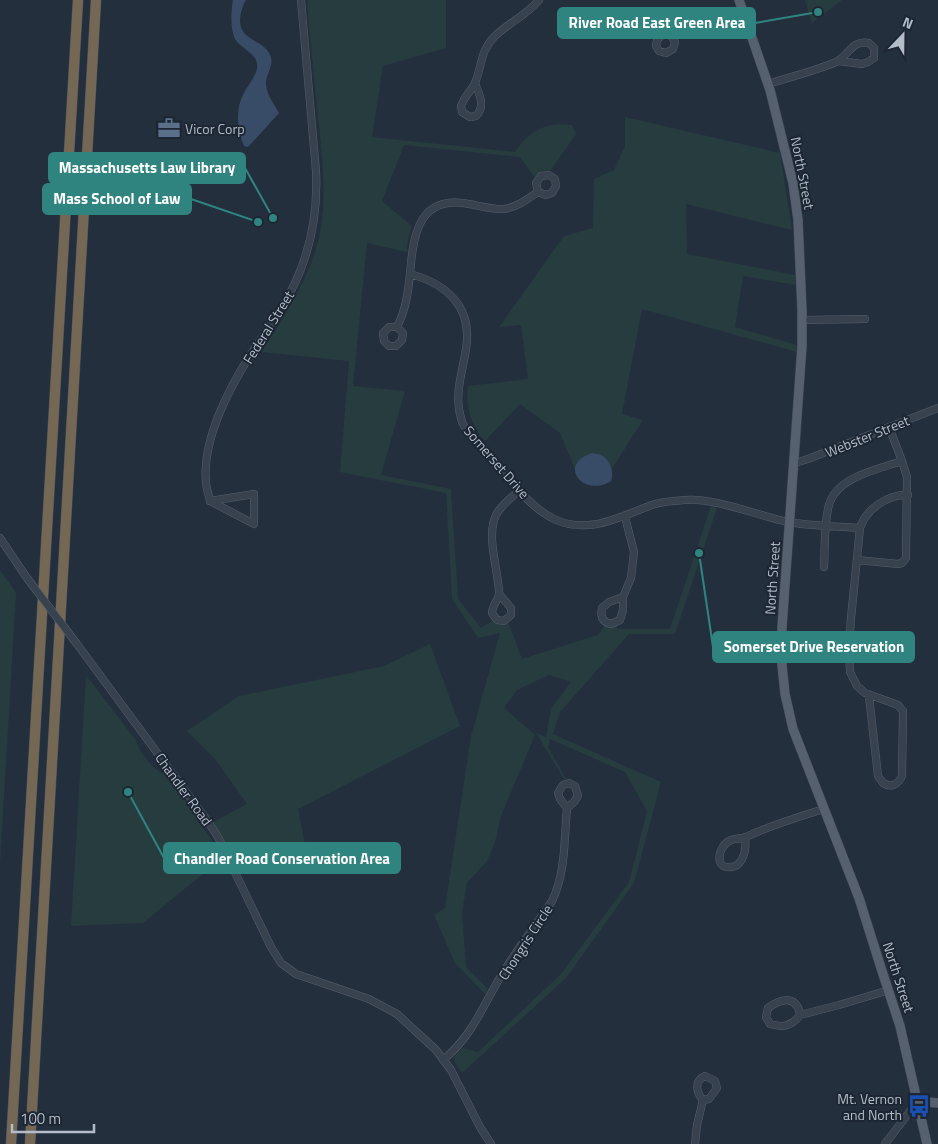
<svg xmlns="http://www.w3.org/2000/svg" width="938" height="1144" font-family="'Titillium Web',sans-serif">
	<style>
		.green { fill: #263c3f }
		.water { fill: #394c67 }
		.lines { fill: none; stroke-linecap: round; stroke-linejoin: round }
		.minor-casing { stroke: #565f6c; stroke-width: 8 }
		.major-casing { stroke: #414a57; stroke-width: 10 }
		.highway-casing { stroke: #434c59; stroke-width: 11 }
		.minor { stroke: #38414e; stroke-width: 7 }
		.major { stroke: #56606e; stroke-width: 9 }
		.highway { stroke: #746855; stroke-width: 10 }
		.minor-bridge-casing { stroke: #565f6c; stroke-width: 8; stroke-linecap: butt }
		.minor-bridge { stroke: #38414e; stroke-width: 7 }
		.labels { text-anchor: middle; dominant-baseline: central; stroke-width: 4; stroke-linejoin: round; paint-order: stroke }
		.poi-label { font-size: 14px; fill: #b4bcc9; stroke: #1d2633; text-anchor: start }
		.street-label { font-size: 14px; fill: #b4bcc9; stroke: #1d2633 }
		.leader { fill: none; stroke: #308480; stroke-width: 2 }
		.callout-dot { fill: #308480; stroke: #1d2633; stroke-width: 2 }
		.callout { fill: #308480; stroke: #308480; stroke-width: 2 }
		.callout-label { font-size: 15px; text-anchor: middle; font-weight: bold; fill: #fff }
	</style>
	<rect width="100%" height="100%" fill="#242f3e"/>
	<path class="green" d="M307 0H446V48L383 66 372 137 515 152C528 131 547 121 572 125L576 134 551 170 542 171 535 178 520 157 404 145 382 201 412 226 408 239 407 252 367 243 353 386 405 391 381 475 451 489 458 599 481 628 492 621 500 625 509 624 522 659 598 635 605 625H617V629H670L711 506 717 508 675 634H629L560 712 553 734 661 782 634 883 566 978 462 1073 454 1061 455 1056 462 1048 478 1052 561 974 629 882 647 811 625 772 550 739 548 747 566 779H564L536 733 546 737 551 709 571 682 549 675 517 690 504 708 535 735 501 816 495 842 487 861 467 883 462 912 466 967 488 989 485 994 455 963 434 915 445 908 471 736 500 633 478 638 452 599 446 493 340 472 349 361 261 352C283 319 304 287 316 249 330 203 321 152 317 106 313 71 310 35 307 0Z
		M805 0H842L812 23Z
		M625 117 780 153 792 230 686 204 687 254 795 275V285L743 276 735 327 797 345V352L642 309 622 414 643 420 601 486 579 479 560 433 520 404 485 441C471 426 465 407 468 386L528 379 521 325 499 327 564 236 593 228 594 179 614 170 625 146Z
		M0 570 16 593 0 864Z
		M430 644 460 726 298 809 305 845 241 874 213 822 247 804 215 759 187 731 239 696 384 666Z
		M86 675 135 739 141 752 153 767 165 775 191 808 215 846 221 859 143 923 71 926Z"/>
	<path class="water" d="M233 0H246C242 6 240 14 240 22 241 41 264 40 270 55 275 65 265 75 266 85 267 95 274 104 279 113L248 147 244 146C237 129 235 109 244 93 248 86 255 77 257 69 260 54 241 49 235 39 230 28 231 11 233 0Z
		M592 453C596 454 601 454 604 457 611 462 614 474 611 481 584 498 556 465 592 453Z"/>
	<g class="lines">
		<defs>
			<path id="minor" d="M672 37 675 42 673 49 666 53 659 51 656 46 657 40 662 35 668 34 672 37 742 12
				M475 83C479 94 486 106 476 116L470 117 462 112 461 106C464 97 471 91 475 83 482 66 480 52 494 37 508 23 527 15 539 0
				M768 84C790 77 815 71 836 62 848 56 853 39 869 43L874 48V58L868 62 862 64 838 61
				M538 192 546 195 552 193 556 186 555 179 549 175 541 176 536 183 538 192C528 199 517 207 504 209 490 210 475 204 462 203 416 198 413 241 410 274 447 284 473 307 466 349 463 369 456 389 459 409 460 414 461 420 463 424 470 437 482 448 492 459 510 479 529 507 554 519 590 536 622 515 655 504 665 501 676 501 685 500 713 497 759 516 788 522 811 526 837 526 860 528
				M802 320 865 319
				M397 327 403 333 402 340 396 346H389L384 341 383 333 389 327H397C406 309 408 293 410 274
				M795 463 808 459 938 408
				M210 501 254 524V494L210 501C209 495 206 488 206 482 202 440 229 388 251 354 264 334 279 314 290 293 310 255 318 213 316 171L301 0
				M0 538 27 578
				M857 560 898 564 902 563 906 558 907 477 902 461 889 427
				M824 567C825 549 824 522 829 505 836 477 879 469 902 461
				M500 595 511 608V615L504 621 497 620 492 613C492 604 500 599 499 592 498 569 486 536 496 515 501 505 511 498 520 490
				M623 597V610L620 620 611 624C603 622 600 617 602 608L609 602 623 597 631 578 634 552 625 517
				M77 644 209 823 218 837 271 947 281 963 296 974 369 999 397 1014 436 1050 451 1070 480 1127 491 1144
				M869 696 878 776 883 783C891 788 898 785 902 776L903 711 898 705 865 693 857 686 850 672 849 650 851 618 860 528C866 509 888 494 908 495
				M745 837C747 852 742 872 723 866 715 858 722 844 731 840 736 838 742 839 746 837 771 825 798 817 824 809
				M800 1015C792 1026 783 1028 770 1024L766 1017 768 1008C781 998 797 995 800 1015L839 1005 889 990
				M443 1060C475 1034 484 1001 506 968 520 945 537 924 552 901 566 872 564 839 567 808L574 802 578 796 575 786 569 783 563 785 558 793 560 799 567 808
				M705 1076 715 1081 717 1088 709 1099 703 1100C696 1092 694 1081 705 1076Z
				M695 1144 697 1125 703 1100
				M885 1144 911 1110 918 1106"/>
			<path id="major" d="M739 0 770 90 793 183 798 220 802 310V346L782 627V665L785 694 793 729 859 898 881 968 900 1026 927 1144
				M918 1106 927 1102 938 1103"/>
			<path id="highway" d="M11 1144 78 0
				M30 1144 96 0"/>
		</defs>
		<use href="#minor" class="minor-casing"/>
		<use href="#major" class="major-casing"/>
		<use href="#highway" class="highway-casing"/>
		<use href="#minor" class="minor"/>
		<use href="#major" class="major"/>
		<use href="#highway" class="highway"/>
		<defs>
			<path id="minor-bridge" d="M27 578 77 644"/>
		</defs>
		<use href="#minor-bridge" class="minor-bridge-casing"/>
		<use href="#minor-bridge" class="minor-bridge"/>
	</g>
	<defs>
		<symbol id="office-bare" viewBox="-9 -9 18 18"><path d="M-6-3h4V-5.5h4V-3h4V5H-6ZM-1-4.5V-3h2v-1.5ZM-6 0V1H6V0Z" fill="#5c6f8a" stroke="#1d2633" stroke-width="2.5" paint-order="stroke"/></symbol>
		<symbol id="bus-bare" viewBox="-9 -9 18 18"><path d="M-5-6H5V4H4V6H2V4H-2V6H-4V4H-5ZM-3.5-4V0h7V-4ZM-3.5 1.2v1.5H-2V1.2ZM2 1.2v1.5H3.5V1.2Z" fill="#1a4fb4" stroke="#1d2633" stroke-width="2.5" paint-order="stroke"/></symbol>
	</defs>
	<g fill-rule="evenodd">
		<use href="#office-bare" x="153" y="112" width="32" height="32"/>
		<use href="#bus-bare" x="903" y="1090" width="32" height="32"/>
	</g>
	<g class="labels">
		<g class="poi-label">
			<text x="185" y="128">Vicor Corp</text>
			<text x="902" y="1098" text-anchor="end">Mt. Vernon<tspan x="902" dy="16">and North</tspan></text>
		</g>
		<g class="street-label">
			<text transform="translate(803 173) rotate(79)">North Street</text>
			<text transform="translate(268 327) rotate(-58)">Federal Street</text>
			<text transform="translate(867 436) rotate(-22)">Webster Street</text>
			<text transform="translate(497 462) rotate(49)">Somerset Drive</text>
			<text transform="translate(772 578) rotate(-86)">North Street</text>
			<text transform="translate(184 789) rotate(54)">Chandler Road</text>
			<text transform="translate(525 942) rotate(-57)">Chongris Circle</text>
			<text transform="translate(899 977) rotate(72)">North Street</text>
		</g>
	</g>
	<path class="leader" d="M818 12L755 23M273 218L245 168M258 222L191 199M699 553L713 647M128 792L164 858"/>
	<g class="callout-dot">
		<circle cx="818" cy="12" r="5"/>
		<circle cx="273" cy="218" r="5"/>
		<circle cx="258" cy="222" r="5"/>
		<circle cx="699" cy="553" r="5"/>
		<circle cx="128" cy="792" r="5"/>
	</g>
	<g class="callout">
		<rect x="558" y="8" width="197" height="30" rx="5"/>
		<rect x="49" y="153" width="196" height="30" rx="5"/>
		<rect x="43" y="184" width="148" height="30" rx="5"/>
		<rect x="713" y="632" width="201" height="30" rx="5"/>
		<rect x="164" y="843" width="236" height="30" rx="5"/>
	</g>
	<g class="callout-label">
		<text x="657" y="28">River Road East Green Area</text>
		<text x="147" y="173">Massachusetts Law Library</text>
		<text x="117" y="204">Mass School of Law</text>
		<text x="814" y="652">Somerset Drive Reservation</text>
		<text x="282" y="864">Chandler Road Conservation Area</text>
	</g>
	<g transform="translate(903 35) rotate(22)" stroke="#1d2633" stroke-width="4" paint-order="stroke">
	<path d="M0-4L9 19L0 12L-9 19Z" fill="#b4bcc9"/>
	<text y="-8" font-size="14" font-weight="bold" text-anchor="middle" fill="#b4bcc9">N</text>
	</g>
	<path d="M12 1124v8h82v-8" fill="none" stroke="#b4bcc9" stroke-width="2.5"/>
	<text x="20" y="1124" font-size="15" fill="#b4bcc9" stroke="#1d2633" stroke-width="4" paint-order="stroke">100 m</text>
</svg>
